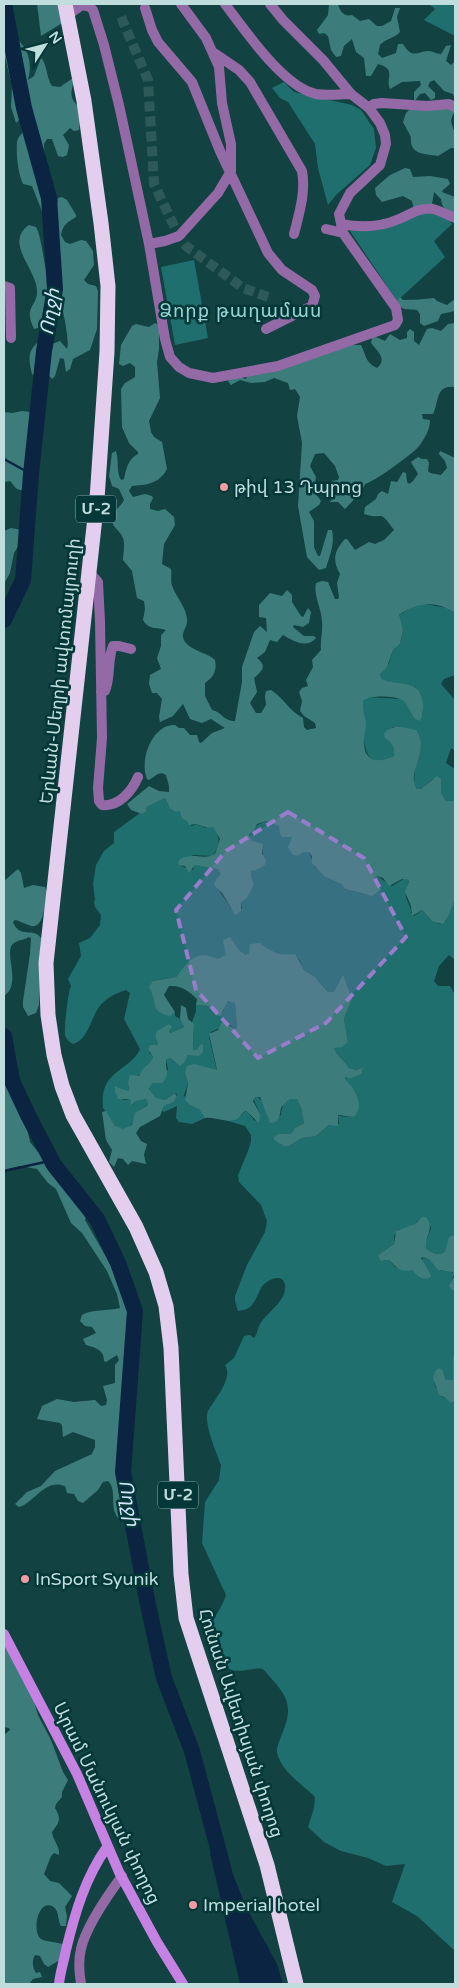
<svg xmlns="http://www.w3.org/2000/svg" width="459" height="1988" font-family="'Varela Round','Noto Sans Armenian',sans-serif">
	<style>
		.green { fill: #1f6f6f }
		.forest { fill: #3c7d7c }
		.water { fill: #0b2442 }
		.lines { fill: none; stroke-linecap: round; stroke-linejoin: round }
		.stream { stroke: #0b2442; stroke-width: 2.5 }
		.river { stroke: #0b2442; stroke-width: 16 }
		.street-tunnel { stroke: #2d5959; stroke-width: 10; stroke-dasharray: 10 5; stroke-linecap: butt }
		.street { stroke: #9369a6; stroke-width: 10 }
		.secondary { stroke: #c582e2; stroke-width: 10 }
		.highway { stroke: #e3cfed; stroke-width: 15 }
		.marked { fill: #9a7ccc; fill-opacity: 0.2; stroke: #9a7ccc; stroke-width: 4; stroke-dasharray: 10 6; stroke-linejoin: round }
		.poi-dot { fill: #f49aa1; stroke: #043738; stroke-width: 2 }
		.labels { text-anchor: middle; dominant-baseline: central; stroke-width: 5; stroke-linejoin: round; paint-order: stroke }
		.shield { fill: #043738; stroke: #88abac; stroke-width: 1 }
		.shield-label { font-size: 16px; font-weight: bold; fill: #c0dddd }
		.poi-label { font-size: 18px; fill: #c0dddd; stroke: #043738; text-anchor: start }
		.street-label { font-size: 18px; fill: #c0dddd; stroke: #043738 }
		.neighbourhood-label { font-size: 19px; letter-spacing: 1px; fill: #96d3d2; stroke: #043738 }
		.water-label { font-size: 19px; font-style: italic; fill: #d2e5fd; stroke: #043738 }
	</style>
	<rect width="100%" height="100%" fill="#134242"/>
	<path class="green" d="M429 4H455V36L424 20 435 9Z
		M284 82 294 92 352 105 361 110 374 129 376 148 370 165 336 195 328 205 318 168 315 144 288 102 280 98 272 88Z
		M423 212 444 216 452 224 434 241 445 257 397 301 350 231 360 230Z
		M194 260 208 338 175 345 161 267Z
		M425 604 447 608 455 613V675L444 679 441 684 455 700V751L451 748 446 763 455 769V801H446L441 793V783L433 779 421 789H417L414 785 416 730 392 727 390 741 395 751 394 756C388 759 381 763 375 761 361 757 362 717 362 705L364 700 367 697 401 699 408 706 415 719 420 720C427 709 420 698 415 687 404 682 392 684 382 679L380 674 389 663 393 650 400 644 403 630 398 616 414 605Z
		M165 798 169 806 180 810 183 819 187 821 192 826 196 824 206 828 213 827C221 839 220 843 213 856L193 855 181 866 193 870 194 865C197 864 214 868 218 869L222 874 215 881C217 892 226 898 231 909H242L241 902 253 887 250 873 263 856V849L251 840 249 834 254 831 257 825 266 821 280 826 287 837H293L298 856 304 852H309L315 867 321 871 325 877 341 884 345 889 367 895 380 884 375 877 377 876 392 886 405 878 409 880C408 886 405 891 406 897 408 904 411 906 411 913L414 916 422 910 433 922 440 924 446 921 451 906 455 899V960L449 955 439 966 434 981 438 986H450L455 995V1235L448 1242 446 1252C438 1256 431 1253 426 1248V1242L431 1228 426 1217 417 1221C414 1228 405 1228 398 1230L394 1236V1244L378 1255 383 1261 389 1260 395 1267 412 1270 424 1279 431 1277V1275L422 1261 423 1257 433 1262 441 1271H451L454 1274 450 1288 455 1290 454 1380H446L443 1371 434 1380 435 1386 442 1397 446 1398 450 1403 455 1402V1951L417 1916 392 1902 405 1864 386 1866 368 1858 341 1851 324 1842 308 1827 314 1808 315 1797C302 1784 282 1772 277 1753 276 1747 280 1740 282 1734 296 1702 284 1693 263 1669 253 1667 241 1673 232 1670 224 1667 218 1660 215 1653 202 1624 218 1619 226 1595L202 1543 205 1502 219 1480 221 1465C217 1454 203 1422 208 1411 214 1400 234 1378 225 1365L234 1358 244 1336 250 1335 254 1338C258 1333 257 1329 260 1324 267 1312 287 1301 285 1285 282 1271 265 1281 261 1288 258 1294 256 1300 252 1305 248 1310 243 1310 238 1311L235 1301V1296L247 1265 265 1232 267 1221 261 1205 239 1182 238 1175 248 1151 251 1141V1135L245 1126 225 1120 235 1119 246 1111 255 1121 260 1114 253 1098 257 1096 262 1101 270 1122 281 1115C281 1106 287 1096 297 1099L301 1108 304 1123 295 1128 291 1134H278L274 1140 289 1146 302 1138 316 1136 329 1125 339 1124 338 1116 352 1117 350 1084 345 1079V1077L350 1079 362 1074 363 1067 357 1070 349 1068C344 1059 336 1056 333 1047L348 1042 344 1019 352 999 343 974 334 992H328L314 976 305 971 299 959C281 955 263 944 246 955L239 950 218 959C199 951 188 963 176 977L153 981 154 1004 171 1016 175 1012V1016L180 1019 184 1027 170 1033 169 1031 155 1036 158 1045 149 1052 154 1058C148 1069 138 1076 128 1083L129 1090 127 1092 118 1087 123 1100 130 1099 132 1106 136 1101 143 1098 149 1103 148 1105C144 1107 140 1109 138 1112 133 1120 130 1136 116 1127 111 1123 107 1113 103 1108 99 1069 130 1072 140 1049L124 1019 130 993 126 990C116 993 106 998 99 1007 91 1018 88 1040 73 1044 69 1042 66 1039 65 1035 64 1028 68 991 71 986L68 979 81 956 79 943 90 938 100 925 101 915 95 907 94 902 95 900 93 884 96 865 104 851 114 843V832L140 813 142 814 146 812 147 807Z
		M231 1000 235 1003 237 1027 235 1029 229 1024 211 1032 209 1037 217 1071 204 1067 185 1073 188 1083 184 1095 190 1105 199 1108 205 1118 192 1124 179 1122 176 1118 177 1106 164 1112 162 1110 164 1106 176 1099 177 1094 175 1093 165 1100 156 1099 150 1091 149 1087 152 1083H162L168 1069 166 1060 170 1058 176 1063 182 1065 186 1057 190 1054 199 1056 197 1050H193L194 1028 192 1022 196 1011V1005L208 1006 215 1015 223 1012 226 1003Z"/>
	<path class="forest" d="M37 4H60L64 22 41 36Z
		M329 4H338C340 12 344 17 352 15L360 21 369 19 377 26H382L391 21 395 8H400L397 17 400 32C394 39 386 38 380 45L378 54 382 58 396 53 398 44H403C412 59 416 52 428 51 433 51 436 54 441 54L446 46 451 45 446 61 451 65 455 61V99L453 94 444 91 434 80 430 82 428 86 435 93V98L431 100 425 93 420 94 414 102V92L421 85 420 81 402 82 390 89C385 78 397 69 378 64L371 76H366L364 58 356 52 352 39 344 46 341 56 336 57 331 50 328 36 324 33 319 34 317 30 328 15Z
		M4 31C25 40 34 58 28 80L34 76 41 58C47 63 46 77 52 86L60 87 73 78C74 86 69 92 73 100 75 104 79 106 81 110L79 130 74 131 70 128 63 135 69 145 67 155 63 157 58 156 52 139H47L44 144 46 193 53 205H57L58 198 62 197 67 200 76 215V217C68 222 63 224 61 235L65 242 70 244 81 240 86 241 93 251 94 265 84 280 88 284 96 286 98 291 97 329 90 350 73 359 70 369 66 372 64 359 60 358 55 376 52 379 42 367 38 369 34 375 32 374C29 362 27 352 37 343L47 346 60 341 67 349C70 342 63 308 60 302 44 309 51 326 34 329 23 306 37 307 37 292 38 270 3 243 29 225L36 227C45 242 43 293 61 295L56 285 52 252 45 223V219L32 186 23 184C18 172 16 156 17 142 18 135 25 132 27 126 30 116 30 100 25 91L22 92 19 99 21 118 16 123 11 107 12 86 4 53Z
		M445 105 455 111C448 122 452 123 455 134 456 138 455 144 455 148H451L438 156C423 154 409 154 411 137L403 122 406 113 409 110Z
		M405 168 410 169 413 177 430 176 448 179 450 184 443 190 442 192 455 197V214C446 210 442 209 441 199L434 192 432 204 414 210 412 201 403 196 382 202 376 195 375 188 390 175Z
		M400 297 403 300C414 300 424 299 434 298L437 301 447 305 455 299V311L441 314 438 321 424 326 420 323V314L417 310C408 309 400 311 397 301Z
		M155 323 159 325V349L157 362 160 398 149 421 151 432 154 437 162 442 167 469C159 484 146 485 132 486L129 491 133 497 145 494 152 496 153 498 150 504V509L158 511 165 509 174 517 175 525 164 544 162 564 171 569C172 575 170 583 173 588 177 598 187 609 187 620 188 628 179 633 185 642 192 651 206 652 215 660 217 670 214 677 205 683V696L212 710C222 712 223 721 235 721L242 682V667L254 632 260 626 267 632 266 618 259 617V605L270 593 282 596 287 590 292 595V602L301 616 303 617 308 608 311 612 309 623 303 627 294 625 293 627 304 636H314L316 638C307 649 293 641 283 635L277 642 270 640 265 652 257 658C267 666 263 670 254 678L257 692 250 703 256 713H261L266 705 265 696 266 691 271 690C285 699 288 710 303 718L304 727 307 730 316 728 315 723 304 716 300 711 302 701 299 692 302 688 308 686 306 680 313 667 312 660 321 650C320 640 323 632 322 622 322 609 313 596 316 583L322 581 328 582 335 599H338L339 597 337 583 340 574C332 560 334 551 345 539H347L355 550 369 542 375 544 384 540 394 530C378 507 384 521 364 514L365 507 376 499 378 494 382 491 388 494 391 481 397 482 403 472 406 473 407 482 409 484 413 481 418 474 411 462 418 457 422 459H427L429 463 428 471 430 473 441 475 447 468 445 461 439 454 440 451 455 458V613C437 600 416 602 399 615L403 630 400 644 393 650 387 667 380 674 382 679C399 687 421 677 423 705 423 710 423 716 420 721L415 719C410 713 408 703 400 699 393 696 370 695 364 700 361 709 365 715 366 724 366 730 363 737 364 744 365 763 380 763 394 756 395 749 392 742 385 738L384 734C392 723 405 728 416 730 431 751 405 772 417 789H421L437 776 441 779V793L446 801H455V899C451 907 449 918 443 924L433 922 422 910 412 916 411 906 405 892 409 881 407 879H402L389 886 383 878 377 876 375 878 381 889 372 896 345 889 341 884 325 877 312 863V856L309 852H304L298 856 293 855 288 847 292 837H282L280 833 279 826 266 821 257 824 254 831 249 834C251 844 256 841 263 844L262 854 266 860 265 865 256 870 251 871V876L254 885 247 898 241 902V911L235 915 223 894 214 885 215 881 221 874 218 869 195 865 189 873 185 866 178 865 179 860C192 851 203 861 215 854L220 839 213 827 208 828 196 824 189 825 187 821C181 819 181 817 180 811L176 812 170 808 165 798 147 807 146 812 142 814 131 810 127 804 149 786 159 791 169 792V786L166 775C159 770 155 777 149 780L147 779C139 761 152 724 175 725L179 728H184L190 735H197L199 742 201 743 212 733 225 728 211 719 202 723 190 719 183 704 173 716 160 722 159 717 162 699 157 693H152L149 684 150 675 161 669 157 658 161 646V635L166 630C156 627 149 630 143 620L145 609 144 601 137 598 132 571 123 560C123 552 126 543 122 536 118 528 110 527 113 516 115 510 121 506 124 500L119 489 112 486 109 476 112 453 116 451C119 460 116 472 121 480L124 479C126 469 128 459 138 454V452L129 443 122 427 121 389 125 383 135 377V367L130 363 123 366 119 364 121 345 132 326 136 324 149 327Z
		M455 323V387C435 384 439 403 433 414H422L423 419 430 420C430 430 425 437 420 445 414 453 374 482 365 484 363 490 350 504 345 509L338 502H330L336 491 331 481 338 480 339 477 335 466 324 453 315 454 310 466 316 477 314 491 321 501 319 505 309 512 314 521V547L318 556H320L328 530H332C335 544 330 555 326 568L319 570 307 557 298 506 302 443 297 416 300 397 295 389 290 390 288 383 274 378 265 382 251 383 240 380 231 385 228 381 235 376 246 379 248 373 348 345H361C366 355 365 362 377 368 388 359 377 351 371 343L372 338 376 337 385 341 390 334 400 340 407 338V332L410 329 414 332V341L419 345 427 329 432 328 441 331 448 324Z
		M22 411 31 412 34 416 25 458 24 488C18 494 14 485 10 481L4 482V412L12 413Z
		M11 528 21 530 22 540 14 553 10 573 4 584V531Z
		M18 869 21 873 24 888 33 885 45 887 47 892C45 900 45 929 31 926 25 924 20 921 15 920L13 922C19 939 34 927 41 938L39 1005 36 1013 28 1016 23 1007V1001L30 954 31 938 29 937C24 940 18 940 14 943 2 950 23 984 4 996V881Z
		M230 937 239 950 246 955 249 953 250 944 260 943C271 952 281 956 295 954L305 971 314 976 328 992H334L343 974 352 999 344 1019 348 1042 342 1047 334 1048C336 1056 345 1060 349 1068L357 1070 363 1067 362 1074 350 1079 345 1077V1079C355 1088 366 1108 353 1117L338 1115V1126L329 1125 316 1136 302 1138 289 1146H284L274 1140V1137L278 1134H291L295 1128 304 1123 301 1108 297 1099H290C287 1101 283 1105 281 1108 279 1116 281 1122 270 1123L260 1097H255L253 1101 260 1114 259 1123 246 1111C241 1113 241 1116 237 1119 227 1124 215 1116 205 1118L199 1109 190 1105 185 1100 188 1083 185 1073 187 1066 194 1064 217 1070 209 1034 218 1030 222 1022 235 1029 237 1027 235 1003 228 1001 220 1016 215 1015 208 1006 196 1005 197 999C189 991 181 985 169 986L164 995 175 1012 171 1016C148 1012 158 1001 149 987L153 981 176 977C190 960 195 949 218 959L226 955 223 940Z
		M181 1005 186 1008 188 1019 194 1024 193 1050H197L201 1044 203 1045V1052L199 1056 188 1055 184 1063 180 1066 170 1058 166 1060C165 1069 171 1074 162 1083H152L149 1089 156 1098 165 1100 175 1093 177 1097 173 1102 164 1106 160 1116 140 1127 136 1133 141 1141 147 1144 144 1155 146 1164 132 1161 128 1165 123 1159 118 1158 114 1167 109 1162 112 1150 106 1140 102 1112 106 1111 115 1126 123 1129 132 1125 135 1113 148 1105V1103L145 1099 136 1101 131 1106 130 1099H118L115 1091V1086L127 1091 129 1090 128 1083 130 1075 139 1076C144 1064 149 1067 153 1057L148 1049 150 1045H158L155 1036 157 1031 169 1024 172 1027 169 1031 170 1033 184 1027 180 1019Z
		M4 1063 5 1079 22 1104 30 1142 37 1151 47 1160 51 1170 61 1181 66 1193 81 1203 87 1210 85 1220 122 1285 129 1303 131 1364 123 1379 124 1406 129 1431 127 1439 120 1447V1450L129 1484 128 1489 120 1499 124 1516 123 1521C106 1513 119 1491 108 1481L103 1482 98 1490 83 1503 78 1501 74 1494 67 1493 65 1486C45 1478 35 1502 19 1507L15 1504 27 1492 41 1486 55 1471 92 1454 95 1447V1440L73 1432 63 1437 62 1425 60 1423 37 1419 42 1406 57 1399 74 1402 95 1400 101 1406 106 1405 107 1400 103 1386 115 1383V1365L119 1360 117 1355 106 1362 104 1361C104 1349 95 1348 86 1345L83 1339 96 1333 92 1327 85 1326 80 1321 82 1315C92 1309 108 1311 120 1308L117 1294 107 1271 82 1233 71 1223 56 1189 48 1183 37 1169 20 1166 4 1170Z
		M422 1217H426C435 1228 425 1236 426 1248 431 1253 438 1256 445 1252L449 1237 455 1235V1290H452L449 1286 454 1277 453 1272 438 1270C433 1264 432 1260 423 1257L421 1258 431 1275V1277C423 1282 418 1276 412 1270 400 1273 396 1267 389 1260L381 1261 378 1255 394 1244 396 1231 415 1224Z
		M455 1353V1402L450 1403 446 1398 439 1395 433 1378 435 1371 439 1368 443 1371 446 1380H453V1357Z
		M4 1644 34 1701 38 1715 51 1740 63 1772 68 1780 62 1792V1797L56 1804 55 1808C62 1820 59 1822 52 1832 53 1841 60 1846 59 1855L54 1853 51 1856 44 1874 50 1881 59 1883 72 1896 65 1907 67 1916 66 1926H61C57 1920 60 1910 52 1906 37 1900 32 1933 41 1939 48 1943 57 1941 64 1945L60 1960 48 1967 44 1964 40 1956 35 1955C32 1960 32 1967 36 1973L40 1972 42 1977 33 1979 29 1984H4V1735L10 1730 9 1728 4 1727Z"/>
	<path class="water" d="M223 1849 246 1907 277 1964 283 1984H240L210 1853Z"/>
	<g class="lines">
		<path class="stream" d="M4 459 31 474
			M4 1171 45 1162 54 1165"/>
		<path class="river" d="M4 620 23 580 31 474 44 351 55 289 49 198 24 108 4 4
			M4 1036 12 1081 28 1115 54 1165 97 1219 118 1263 135 1311 123 1472 148 1605 164 1678 192 1751 224 1871"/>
		<path class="street-tunnel" d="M121 17 148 80 154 184 179 236 186 246 243 288 271 298"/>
		<path class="street" d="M225 4C245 30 283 87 316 94 327 96 340 94 351 94
			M145 8 152 30 158 42 192 82 220 151 268 253 282 270 312 290 315 296 312 306 266 329
			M68 15 82 5 90 7 93 10 104 45 119 105 149 244 165 339 170 357 179 367 189 373 213 378 278 366 395 325 398 320 396 308 343 233 339 214 350 193 380 165 386 144 385 135 380 123 369 108 351 94 323 60 283 20 270 4
			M214 53 239 70 250 82 302 171C306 192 299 214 294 234
			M369 108 374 104 382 103 427 106 449 104 455 107
			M341 224C361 228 381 227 399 219 411 214 420 207 433 209 441 211 448 215 455 218
			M326 229 343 233
			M149 244 165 241 179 236 218 193 231 171V144L222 103 219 67 206 38 181 4
			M4 286 10 288 11 338
			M89 572 98 582 100 621 102 738 98 788 99 801 102 805C119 807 132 791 138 777
			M101 692 105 691C111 677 107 660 113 646H119L131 649
			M81 1984C79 1972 78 1961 81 1949 86 1926 108 1895 122 1876"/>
		<path class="secondary" d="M4 1634 77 1774 119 1872 157 1942 183 1984
			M59 1984C60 1973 64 1961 66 1950 75 1913 85 1878 107 1847"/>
		<path class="highway" d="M65 4 84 101 101 223 108 286 107 352 97 499 46 963 48 1015 54 1055 62 1086 73 1115 136 1227 156 1272 166 1306 171 1348 181 1574 186 1618 267 1865 296 1984"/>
	</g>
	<path class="marked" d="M288 812 364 858 406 937 326 1023 258 1058 196 990 176 910 226 851Z"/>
	<g class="poi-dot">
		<circle cx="224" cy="487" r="5"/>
		<circle cx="25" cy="1579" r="5"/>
		<circle cx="193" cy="1905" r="5"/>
	</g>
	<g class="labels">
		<g class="shield">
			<rect x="76" y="495.5" width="40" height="27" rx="4"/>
			<rect x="158" y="1481.5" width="40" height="27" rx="4"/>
		</g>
		<g class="shield-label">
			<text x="96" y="509">Մ-2</text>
			<text x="178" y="1495">Մ-2</text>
		</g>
		<g class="poi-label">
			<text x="234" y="487">թիվ 13 Դպրոց</text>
			<text x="35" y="1579">InSport Syunik</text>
			<text x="203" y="1905">Imperial hotel</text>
		</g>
		<g class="street-label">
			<text transform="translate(60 671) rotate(-84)">Երևան-Մեղրի ավտոմայրուղի</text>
			<text transform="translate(241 1723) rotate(72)">Հունան Ավետիսյան փողոց</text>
			<text transform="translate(107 1803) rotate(64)">Արամ Մանուկյան փողոց</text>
		</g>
		<g class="neighbourhood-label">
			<text x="241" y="311">Ձորք թաղամաս</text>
		</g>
		<g class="water-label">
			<text transform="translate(50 312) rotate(-82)">Ողջի</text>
			<text transform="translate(129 1503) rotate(80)">Ողջի</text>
		</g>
	</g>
	<rect width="459" height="1988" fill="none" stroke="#c0dddd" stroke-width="10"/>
	<g transform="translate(45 45) rotate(54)" stroke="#043738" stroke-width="4" paint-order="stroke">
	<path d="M0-4L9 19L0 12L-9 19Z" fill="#c0dddd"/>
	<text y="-8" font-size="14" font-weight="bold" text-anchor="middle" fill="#c0dddd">N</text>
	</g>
</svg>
